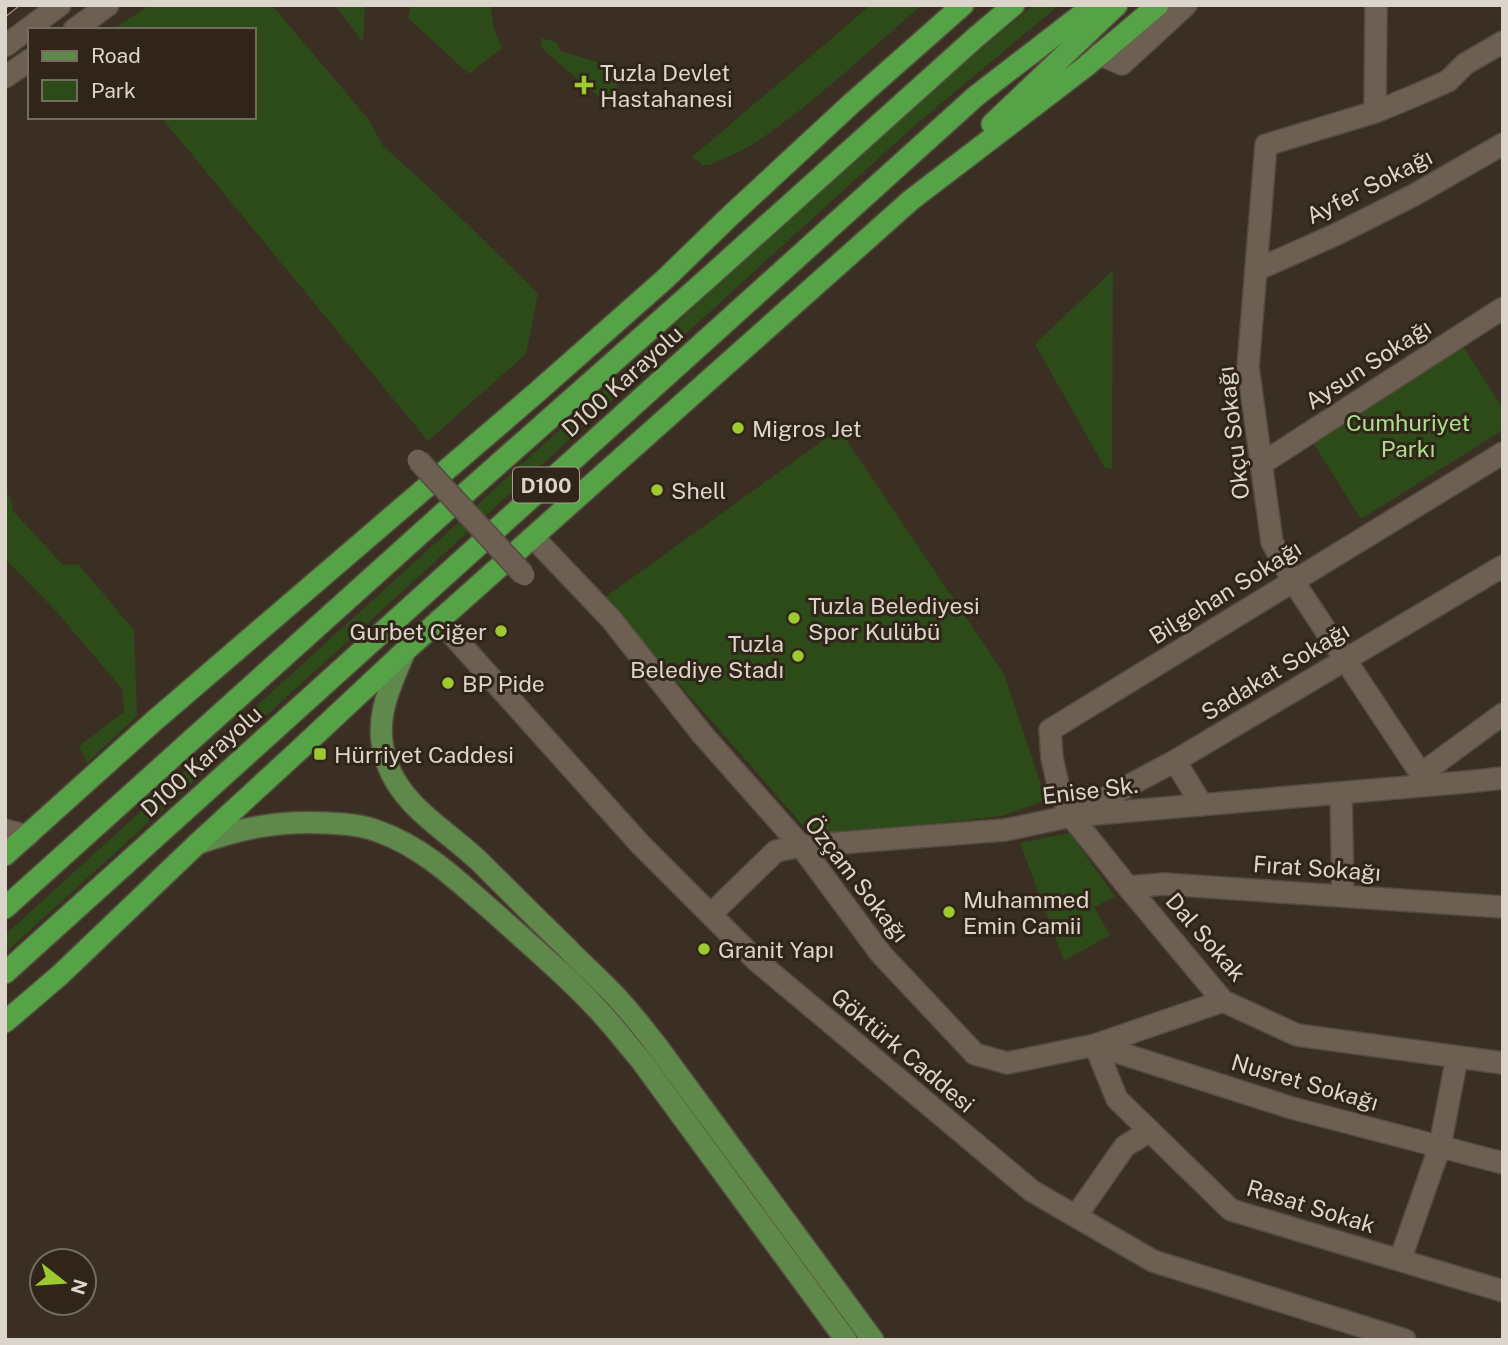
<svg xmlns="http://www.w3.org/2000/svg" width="1508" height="1345" font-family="'Public Sans',sans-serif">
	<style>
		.green { fill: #2d4b19 }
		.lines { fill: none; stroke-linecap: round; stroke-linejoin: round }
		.minor-casing { stroke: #554c40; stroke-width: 24 }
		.major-casing { stroke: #554c40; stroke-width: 24 }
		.highway-casing { stroke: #554c40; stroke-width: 24 }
		.minor { stroke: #6d6052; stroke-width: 21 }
		.major { stroke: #5f884b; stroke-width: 21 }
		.highway { stroke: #56a246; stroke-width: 21 }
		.rail-casing { stroke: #92897f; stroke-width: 8 }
		.rail { stroke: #302518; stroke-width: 5; stroke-dasharray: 16; stroke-linecap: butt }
		.minor-bridge-casing { stroke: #554c40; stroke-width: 24; stroke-linecap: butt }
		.minor-bridge { stroke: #6d6052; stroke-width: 21 }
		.poi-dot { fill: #9dca30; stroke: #302518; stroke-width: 2.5 }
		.labels { text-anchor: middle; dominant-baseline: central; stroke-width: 6; stroke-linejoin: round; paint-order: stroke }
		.shield { fill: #302518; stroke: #a8a096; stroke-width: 2 }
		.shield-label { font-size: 21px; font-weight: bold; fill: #dcd5cc }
		.poi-label { font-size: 23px; fill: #dcd5cc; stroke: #302518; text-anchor: start }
		.street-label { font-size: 23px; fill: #dcd5cc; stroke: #302518 }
		.park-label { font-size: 23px; fill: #abde8d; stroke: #302518 }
	</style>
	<rect width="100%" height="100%" fill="#3a2f22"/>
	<path class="green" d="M150 5H272L369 120 383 146 433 191 538 293 526 354 428 441 161 117H254V30H112Z
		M335 5H365L363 42Z
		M411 5H491L493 26 502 48 469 74 408 18Z
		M871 5H922C868 51 817 101 758 141 743 151 726 157 710 165H703L692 157Z
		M1034 5H1059L913 127 5 953V935L836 178 956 70Z
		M542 38 558 43 560 51 620 69 616 94 611 100 602 99 597 95 549 55C543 50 540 46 542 38Z
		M1113 270 1112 469 1105 468 1035 344Z
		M1463 346 1503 409V430L1361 519 1312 441Z
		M839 429 1004 674 1046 800 1002 816 813 837 604 598Z
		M5 491 11 498 13 511 63 565 78 564 134 630 137 716 87 763 79 746 124 712 122 689 57 612 5 559Z
		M1070 833 1115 897 1094 907 1110 935 1064 961 1020 843Z"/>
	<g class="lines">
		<defs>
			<path id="minor" d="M74 30 108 5
				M5 46 60 5
				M1099 54 1122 64 1186 5
				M5 77 30 60
				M1375 112 1376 5
				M1256 270 1337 234 1414 195 1503 144
				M1503 453 1050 730 1052 758 1059 789 1071 816 1128 887 1223 1001 1297 1035 1503 1063
				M1261 464 1503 308
				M533 537 611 619 702 734 801 846 881 954 975 1054 1007 1063 1095 1045 1223 1001
				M439 620 640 844 757 961 1032 1191 1153 1261 1405 1340
				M1175 761 1202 805
				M1421 774 1503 714
				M1422 785 1421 774 1293 581 1272 542 1248 367 1266 145 1375 112 1414 96 1448 81 1465 64 1503 42
				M1341 793 1343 896
				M1081 811 1175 761 1503 566
				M5 830 27 836
				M1128 887 1164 884 1503 907
				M711 914 776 851 801 846 1005 830 1071 816 1466 782 1503 778
				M1095 1045 1117 1099 1231 1210 1503 1291
				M1095 1045 1292 1108 1503 1163
				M1076 1216 1125 1146 1150 1131
				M1400 1260 1440 1146 1457 1057"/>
			<path id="major" d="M405 651C389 689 372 721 387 763 402 807 448 831 480 862 509 891 538 920 567 948 584 966 603 982 620 1001 633 1015 645 1031 657 1046L873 1340
				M197 844C241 828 280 820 327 823 345 824 363 825 380 832 425 848 461 884 497 915 532 947 570 978 602 1014 615 1028 627 1044 640 1059L846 1340"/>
			<path id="highway" d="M992 124 1117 5
				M5 855 154 721 536 393 665 279 730 216 852 103 963 5
				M5 908 469 490 707 279 975 38 1014 5
				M5 973 976 96 1094 5
				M5 1022 60 975 197 844 297 752 405 651 911 200 1085 67 1158 5"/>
		</defs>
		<use href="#minor" class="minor-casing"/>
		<use href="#major" class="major-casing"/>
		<use href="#highway" class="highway-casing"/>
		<use href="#minor" class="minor"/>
		<use href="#major" class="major"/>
		<use href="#highway" class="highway"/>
		<defs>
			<path id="rail" d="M5 13 15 5"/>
		</defs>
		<use href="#rail" class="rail-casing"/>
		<use href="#rail" class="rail"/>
		<defs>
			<path id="minor-bridge" d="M418 460 524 575"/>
		</defs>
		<use href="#minor-bridge" class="minor-bridge-casing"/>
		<use href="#minor-bridge" class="minor-bridge"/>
	</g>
	<g class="poi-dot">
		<path d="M580.5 74.5h7v7h7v7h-7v7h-7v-7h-7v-7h7z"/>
		<circle cx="738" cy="428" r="7"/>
		<circle cx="657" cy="490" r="7"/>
		<circle cx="794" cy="618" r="7"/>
		<circle cx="501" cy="631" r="7"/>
		<circle cx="798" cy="656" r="7"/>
		<circle cx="448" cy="683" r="7"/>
		<rect x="313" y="747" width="14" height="14" rx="3.5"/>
		<circle cx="949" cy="912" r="7"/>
		<circle cx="704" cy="949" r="7"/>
	</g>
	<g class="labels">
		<rect class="shield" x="513" y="467.5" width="66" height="35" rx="5"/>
		<g class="shield-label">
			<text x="546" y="485">D100</text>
		</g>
		<g class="poi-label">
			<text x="600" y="72">Tuzla Devlet<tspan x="600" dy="26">Hastahanesi</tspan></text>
			<text x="752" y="428">Migros Jet</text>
			<text x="671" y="490">Shell</text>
			<text x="808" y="605">Tuzla Belediyesi<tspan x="808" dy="26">Spor Kulübü</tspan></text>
			<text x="487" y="631" text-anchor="end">Gurbet Ciğer</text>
			<text x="784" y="643" text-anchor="end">Tuzla<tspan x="784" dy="26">Belediye Stadı</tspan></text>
			<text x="462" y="683">BP Pide</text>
			<text x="334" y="754">Hürriyet Caddesi</text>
			<text x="963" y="899">Muhammed<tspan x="963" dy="26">Emin Camii</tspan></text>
			<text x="718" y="949">Granit Yapı</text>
		</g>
		<g class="street-label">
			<text transform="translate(1369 186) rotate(-27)">Ayfer Sokağı</text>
			<text transform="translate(1368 364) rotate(-33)">Aysun Sokağı</text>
			<text transform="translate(622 381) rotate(-42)">D100 Karayolu</text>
			<text transform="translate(1233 433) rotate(-97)">Okçu Sokağı</text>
			<text transform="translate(1225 592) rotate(-32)">Bilgehan Sokağı</text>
			<text transform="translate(1275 671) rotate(-31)">Sadakat Sokağı</text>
			<text transform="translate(201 761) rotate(-42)">D100 Karayolu</text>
			<text transform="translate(1090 790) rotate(-7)">Enise Sk.</text>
			<text transform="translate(1317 868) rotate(4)">Fırat Sokağı</text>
			<text transform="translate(857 879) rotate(52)">Özçam Sokağı</text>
			<text transform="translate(1206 937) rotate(49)">Dal Sokak</text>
			<text transform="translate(903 1050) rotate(40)">Göktürk Caddesi</text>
			<text transform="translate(1305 1082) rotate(16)">Nusret Sokağı</text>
			<text transform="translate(1311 1206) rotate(17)">Rasat Sokak</text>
		</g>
		<g class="park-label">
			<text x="1408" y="422">Cumhuriyet<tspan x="1408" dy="26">Parkı</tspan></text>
		</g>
	</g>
	<rect width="1508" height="1345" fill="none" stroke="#dcd5cc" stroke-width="14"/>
	<rect x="28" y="28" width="228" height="91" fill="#302518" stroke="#756b60" stroke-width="2"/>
	<rect x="42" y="51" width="35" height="10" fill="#5f884b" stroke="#756b60" stroke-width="2"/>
	<text x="91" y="63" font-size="21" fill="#dcd5cc">Road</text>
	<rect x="42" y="80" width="35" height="21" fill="#2d4b19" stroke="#756b60" stroke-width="2"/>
	<text x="91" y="98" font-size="21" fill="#dcd5cc">Park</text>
	<g transform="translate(63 1282) rotate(107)"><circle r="33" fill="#302518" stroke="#756b60" stroke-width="2"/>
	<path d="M0-5L12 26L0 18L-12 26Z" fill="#9dca30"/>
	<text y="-10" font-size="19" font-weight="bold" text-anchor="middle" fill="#dcd5cc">N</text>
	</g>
</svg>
